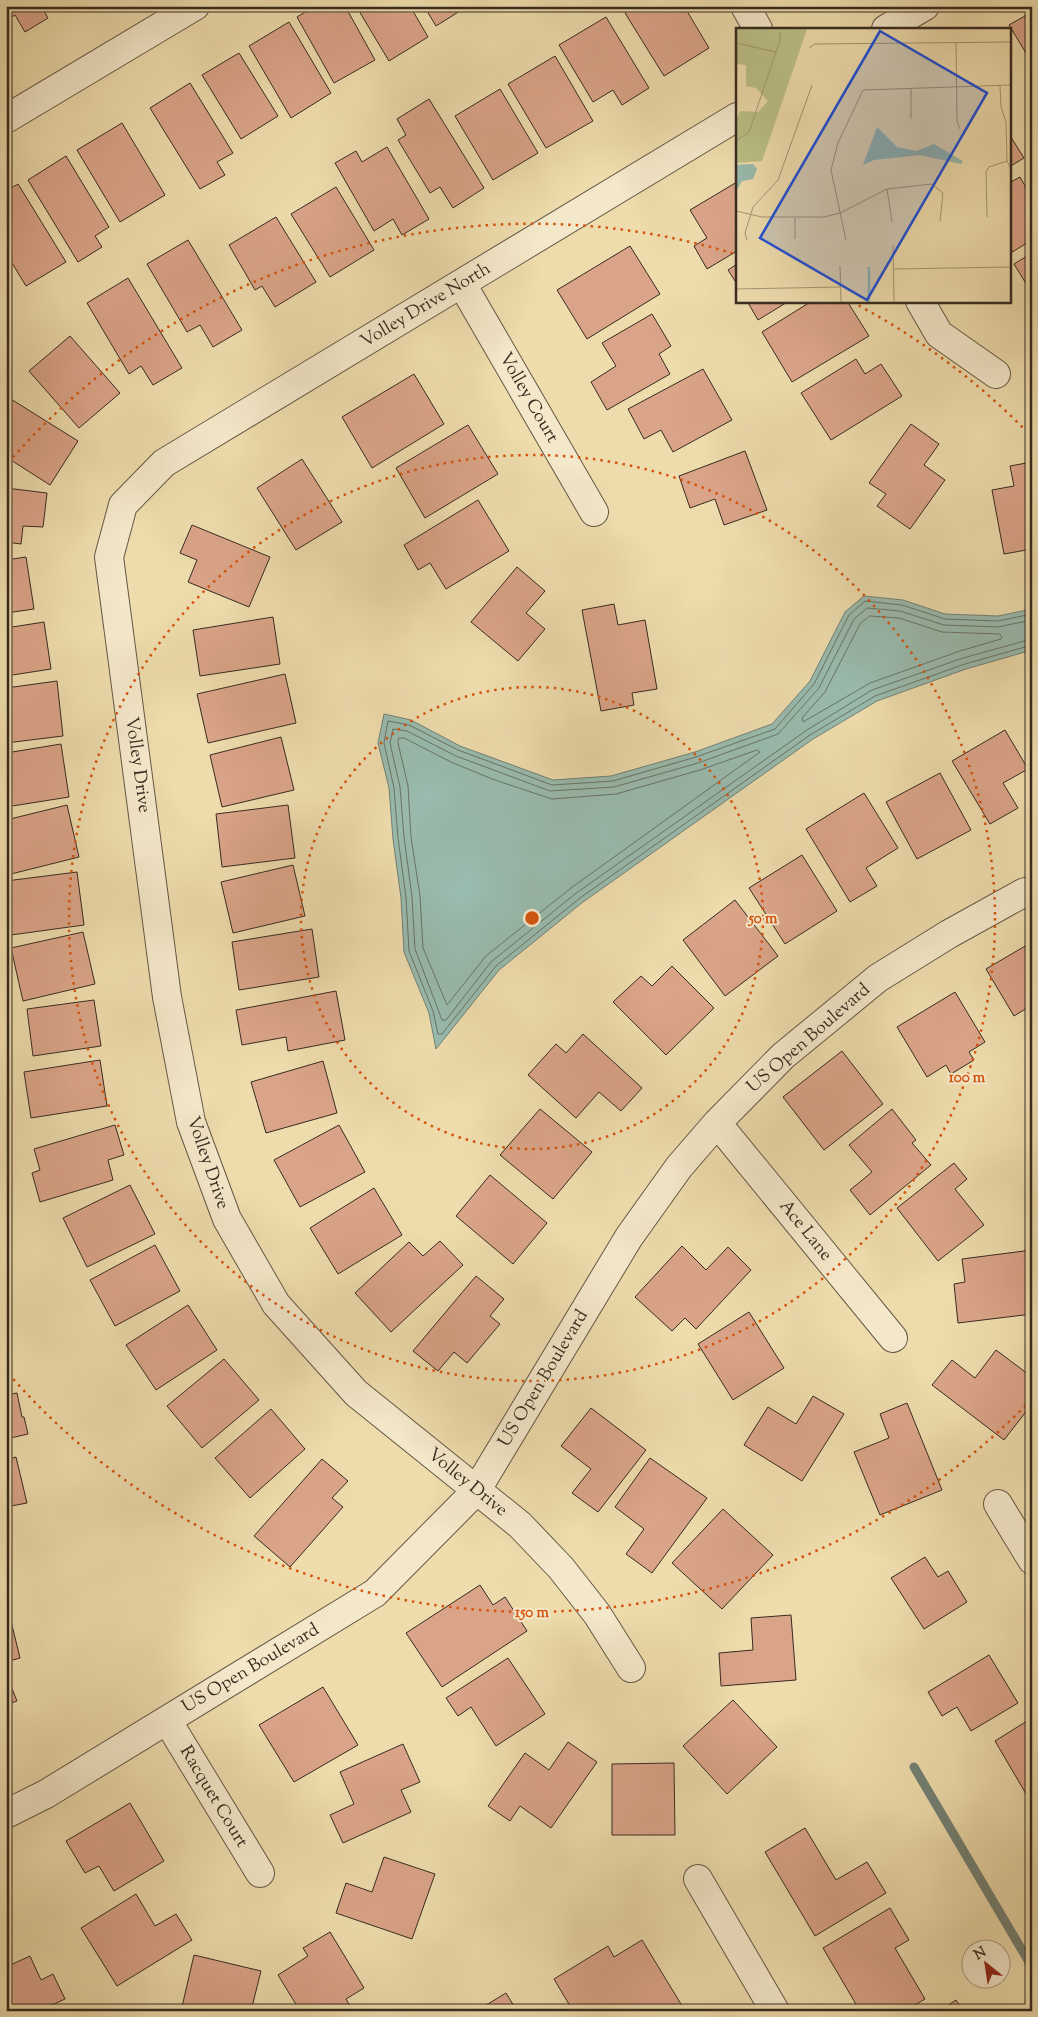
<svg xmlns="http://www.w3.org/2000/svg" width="1038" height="2017" font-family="'Sorts Mill Goudy',serif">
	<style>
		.water { fill: #99bbae; stroke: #728176 }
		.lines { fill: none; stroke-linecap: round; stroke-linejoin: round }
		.shore { stroke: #687368; stroke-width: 1 }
		.stream { stroke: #728176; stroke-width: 9 }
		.building { fill: #daa488; stroke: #372b21 }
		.minor-casing { stroke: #655744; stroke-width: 30 }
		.minor { stroke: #f4e8ca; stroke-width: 28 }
		.ring { fill: none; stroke: #d6540e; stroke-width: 2.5; stroke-dasharray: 2.5 5 }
		.labels { text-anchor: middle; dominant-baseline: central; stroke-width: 4; stroke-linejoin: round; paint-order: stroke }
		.street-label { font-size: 18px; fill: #372b21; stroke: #f4e8ca }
		.inset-river { fill: none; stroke: #99bbae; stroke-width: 2.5 }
		.inset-road { fill: none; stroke: #a59575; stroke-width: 1 }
		.view { fill: #1d4ed8; fill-opacity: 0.15; stroke: #1d4ed8; stroke-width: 2.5 }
		.inset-edge { fill: none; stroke: #372b21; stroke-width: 2.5 }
		.centre { fill: #d6540e; stroke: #f4e8ca; stroke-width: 2.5 }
		.ring-label { font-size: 15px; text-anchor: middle; font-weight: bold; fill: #d6540e; stroke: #f4e8ca; stroke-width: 4; stroke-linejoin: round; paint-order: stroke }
	</style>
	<rect width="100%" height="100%" fill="#eedcad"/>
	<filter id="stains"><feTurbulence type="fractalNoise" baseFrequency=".004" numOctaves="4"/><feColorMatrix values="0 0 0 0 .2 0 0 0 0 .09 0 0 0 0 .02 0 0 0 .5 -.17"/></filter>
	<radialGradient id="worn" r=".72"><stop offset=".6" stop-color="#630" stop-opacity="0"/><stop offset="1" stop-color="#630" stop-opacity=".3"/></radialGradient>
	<path class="water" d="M864 596 903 600 945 614 998 616 1032 609V650L966 669 877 701 813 739 583 902 499 970 436 1049 429 1013 404 952 401 898 393 839 389 788 378 743 384 714 411 720 460 746 553 780 611 776 695 752 772 724 810 681 845 612Z"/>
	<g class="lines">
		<path class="shore" d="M1032 614 998 621 945 619 902 605 865 601 849 615 814 684 775 729 696 757 613 781 552 785 458 750 409 725 388 721 384 743 394 788 398 838 406 897 409 951 433 1011 438 1034H442L496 966 580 898 810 735 875 696 965 664 1032 645
			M870 616 899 618 942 632 1000 634 1002 637 1001 639 960 651 870 683 803 722 802 718 825 692 860 624Z
			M1032 620 998 627 944 625 900 611 867 608 854 619 819 688 778 734 698 763 614 787 550 791 456 756 407 731 393 729 390 743 400 787 404 837 412 897 415 949 442 1020H446L491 962 575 894 807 730 872 690 963 658 1032 639
			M399 738H404L453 763 495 780 552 799 616 794 700 770 757 750 760 752 571 888 486 956 447 1005 423 948 420 896 411 837 408 786 398 743Z"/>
		<path class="stream" d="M914 1767 1032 1967"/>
	</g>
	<path class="building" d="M6 6H41L48 18 25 32 15 15 6 21Z
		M315 6H345L375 60 334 83 297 17Z
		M356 6H410L428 37 389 61Z
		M424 6H468L436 26Z
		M636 6H684L709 48 664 76 625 13Z
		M1032 12V63L1009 25Z
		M606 17 649 88 622 105 613 90 593 102 559 45Z
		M289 22 331 93 291 118 249 46Z
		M239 53 278 116 241 139 202 75Z
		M555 56 593 121 546 148 508 84Z
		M190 83 233 153 217 162 225 175 200 189 150 108Z
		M500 89 538 153 493 180 455 116Z
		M429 99 484 188 453 208 440 187 430 193 398 140 406 135 397 119Z
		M122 123 165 195 120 222 77 150Z
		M1009 134 1024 158 1009 167Z
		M387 147 429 219 402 235 393 219 374 231 335 163 356 151 362 162Z
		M66 156 109 227 95 236 102 247 78 262 28 180Z
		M1020 177 1032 198V240L1009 254V183Z
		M737 182V251L707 269 694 246 707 238 690 210Z
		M18 184 66 262 26 286 6 253V191Z
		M336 187 374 250 330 277 291 214Z
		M276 217 316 282 275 307 262 286 255 290 229 245Z
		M188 240 242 330 213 347 200 325 187 332 147 264Z
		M630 246 660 294 587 339 557 290Z
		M1032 253V289L1030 290 1014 264Z
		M737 264V284L728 270Z
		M128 278 182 368 153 385 141 366 129 374 87 303Z
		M747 301H789L758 320Z
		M812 301H847L869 336 792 382 762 332Z
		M652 314 671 346 659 354 670 374 607 410 591 382 616 366 602 343Z
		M70 336 120 393 79 428 29 371Z
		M856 359 865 374 881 364 902 396 831 440 801 393Z
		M703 369 732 420 673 452 661 430 644 439 628 409Z
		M414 374 444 424 372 468 342 417Z
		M6 396 78 441 50 485 6 457Z
		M911 424 939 444 924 465 945 480 910 529 877 506 886 494 869 483Z
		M468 425 498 474 425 518 396 468Z
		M745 451 767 510 724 525 715 499 690 508 679 476Z
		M302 459 342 522 296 550 257 488Z
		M1032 462V549L1004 554 992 490 1014 486 1010 466Z
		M6 488 47 493 43 527 23 526 21 544 6 542Z
		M478 500 509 551 446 589 430 563 418 570 404 545Z
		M192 525 270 557 249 607 188 582 197 560 180 553Z
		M26 557 34 609 6 613V560Z
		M517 567 545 591 526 613 545 629 518 661 471 622Z
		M614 604 618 625 645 620 657 689 632 693 634 705 601 711 582 610Z
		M273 617 280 664 200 676 193 630Z
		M44 622 51 669 6 676V628Z
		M285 674 296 723 208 743 197 694Z
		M57 681 63 736 6 743V688Z
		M1005 730 1028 769 1003 783 1018 808 990 824 952 761Z
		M281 737 294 790 222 807 210 755Z
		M61 744 69 797 6 807V753Z
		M940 773 971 830 917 859 886 802Z
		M864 793 898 848 866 868 877 886 850 902 806 829Z
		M67 805 79 857 7 875 6 820Z
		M288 805 295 858 222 867 216 814Z
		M802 855 837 911 785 944 749 888Z
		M293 865 305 916 233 933 221 882Z
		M77 872 84 925 11 935 6 898V881Z
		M735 900 778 956 725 996 683 940Z
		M312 929 319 977 239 990 232 942Z
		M83 932 95 984 23 1001 11 948Z
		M1032 942V1005L1014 1016 986 969Z
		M672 966 714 1008 666 1055 613 1002 641 976 652 986Z
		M336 991 345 1040 288 1051 286 1037 242 1045 236 1010Z
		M955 992 985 1042 969 1052 974 1060 951 1074 946 1065 927 1077 897 1027Z
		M94 1000 101 1046 33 1056 27 1009Z
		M583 1034 642 1088 621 1111 599 1092 576 1118 528 1075 556 1044 566 1053Z
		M842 1051 883 1104 824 1150 783 1097Z
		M100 1060 107 1106 31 1118 24 1072Z
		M323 1061 337 1113 266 1133 251 1082Z
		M540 1109 592 1152 553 1199 500 1155Z
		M892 1109 916 1140 912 1143 931 1165 870 1215 850 1190 872 1172 849 1145Z
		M115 1125 124 1155 108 1160 113 1180 40 1202 32 1173 40 1170 34 1149Z
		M339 1125 365 1172 300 1207 274 1160Z
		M954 1163 967 1179 955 1189 984 1225 938 1261 897 1208Z
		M490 1175 547 1223 513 1264 456 1216Z
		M130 1185 155 1234 87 1267 63 1218Z
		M374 1188 402 1235 338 1274 310 1228Z
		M440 1241 463 1265 391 1332 355 1293 409 1242 423 1256Z
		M155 1245 180 1291 115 1326 90 1280Z
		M682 1246 706 1270 728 1247 751 1270 696 1329 685 1318 672 1331 635 1297Z
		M1032 1250V1314L958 1323 954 1284 965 1282 962 1259Z
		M476 1276 504 1299 490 1316 500 1324 467 1363 454 1352 438 1371 413 1351Z
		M188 1305 217 1350 156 1390 126 1345Z
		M749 1312 784 1368 733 1400 698 1344Z
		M996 1350 1032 1377V1404L1004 1440 932 1385 952 1360 975 1378Z
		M224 1359 259 1400 202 1448 167 1406Z
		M17 1393 22 1417H24L28 1434 6 1439V1395Z
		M813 1396 844 1414 802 1481 744 1445 768 1407 796 1424Z
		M907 1403 942 1490 880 1515 854 1452 889 1438 880 1414Z
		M591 1408 646 1450 598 1512 572 1493 591 1469 561 1446Z
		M271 1409 305 1449 250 1498 215 1458Z
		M16 1457 27 1503 6 1507V1460Z
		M650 1458 707 1498 652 1573 626 1554 644 1529 615 1507Z
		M322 1459 348 1481 332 1498 343 1507 290 1567 254 1536Z
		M723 1509 773 1555 722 1609 672 1563Z
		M925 1557 938 1577 948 1571 967 1602 924 1629 891 1578Z
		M480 1585 493 1605 505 1597 527 1631 442 1687 406 1633Z
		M6 1613H9L20 1658 6 1662Z
		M791 1615 796 1680 721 1686 719 1653 753 1650 751 1618Z
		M989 1655 1018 1703 971 1731 957 1707 942 1716 928 1692Z
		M508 1658 545 1714 496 1746 471 1707 458 1716 446 1698Z
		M6 1674 17 1701 6 1705Z
		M323 1687 358 1745 294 1782 259 1725Z
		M733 1700 777 1747 727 1794 683 1746Z
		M1027 1721 1032 1729V1804L995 1741Z
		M568 1742 597 1762 551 1828 520 1806 510 1821 488 1806 525 1753 549 1770Z
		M403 1744 420 1782 401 1790 411 1812 343 1843 330 1815 354 1804 340 1772Z
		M674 1763 675 1835H612V1764Z
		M130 1803 164 1861 114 1891 99 1866 85 1873 66 1841Z
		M805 1828 836 1880 867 1862 886 1893 815 1936 765 1852Z
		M384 1857 435 1874 412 1939 336 1913 346 1883 372 1892Z
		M136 1894 155 1926 176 1914 192 1940 117 1986 81 1928Z
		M890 1908 909 1940 895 1948 925 1999 905 2011H860L823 1948Z
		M330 1932 364 1988 346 1999 353 2011H300L278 1975 308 1956 303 1948Z
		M642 1940 684 2009 681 2011H573L554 1979 608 1946 614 1957Z
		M194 1955 261 1971 251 2011H181Z
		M30 1956 41 1980 53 1974 65 1999 39 2011H6V1967Z
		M506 1993 517 2011H485L483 2007Z
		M956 2000 963 2011H939Z"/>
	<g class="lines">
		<defs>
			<path id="minor" d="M745 6 758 29
				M886 29 925 6
				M6 119 195 6
				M462 284 594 512
				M920 301 939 334 996 374
				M717 1123 893 1338
				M998 1504 1032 1560
				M631 1668 597 1614 561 1568 520 1525 356 1393 276 1304 227 1219 191 1122 167 997 109 557 123 505 164 463 737 117
				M167 1720 260 1873
				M6 1814 46 1794 375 1593 476 1491 629 1237 679 1167 717 1123 783 1056 878 978 949 934 1025 892 1032 891
				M698 1879 775 2011"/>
		</defs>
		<use href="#minor" class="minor-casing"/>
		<use href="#minor" class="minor"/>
	</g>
	<g class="ring">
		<circle cx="532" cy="918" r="231"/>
		<circle cx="532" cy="918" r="463"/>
		<path d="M1031 1400A694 694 0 0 1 8 1373M8 463A694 694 0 0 1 735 254M852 302A694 694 0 0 1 1031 436"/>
	</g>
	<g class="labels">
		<g class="street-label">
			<text transform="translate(426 306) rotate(-31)">Volley Drive North</text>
			<text transform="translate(528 398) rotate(60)">Volley Court</text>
			<text transform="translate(137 765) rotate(82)">Volley Drive</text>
			<text transform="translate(809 1039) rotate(-41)">US Open Boulevard</text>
			<text transform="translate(207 1163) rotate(71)">Volley Drive</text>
			<text transform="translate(805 1231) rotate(51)">Ace Lane</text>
			<text transform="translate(544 1379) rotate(-59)">US Open Boulevard</text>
			<text transform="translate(467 1483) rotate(39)">Volley Drive</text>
			<text transform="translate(251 1669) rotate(-31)">US Open Boulevard</text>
			<text transform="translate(213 1797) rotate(59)">Racquet Court</text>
		</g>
	</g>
	<g transform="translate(736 28)">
		<rect width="275" height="275" fill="#eedcad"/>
		<path d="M0 1H71L26 133 0 135V91L4 83 22 84 32 73 20 60 10 58V37L0 36Z" fill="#bbc088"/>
		<path d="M141 99 161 119 180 123 198 116 227 133 225 136 184 127 138 132 127 137ZM17 136 21 141 17 151 6 153 0 164V137Z" fill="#99bbae"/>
		<path class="inset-river" d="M133 239V274"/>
		<path class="inset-road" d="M220 14 221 93 224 101M0 15 40 24M73 20 79 16 275 14M264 58 265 79 270 94 271 133 275 141M175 60V91M0 113 13 104 44 12V4M151 161 156 194M0 183 26 189H88L104 185 151 161 196 156 207 165 204 193M251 189 250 144 253 139 271 133M59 190V211M11 212 9 205 17 179 42 152 76 57M110 212 95 142 102 115 127 62 275 57M157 217 158 274M104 238 105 274M158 241 275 239M0 261 104 259"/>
		<path class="view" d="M144 3 251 65 131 272 24 210Z"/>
		<rect width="275" height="275" class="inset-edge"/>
	</g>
	<circle cx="532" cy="918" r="8" class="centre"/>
	<g class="ring-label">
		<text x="763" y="923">50 m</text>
		<text x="967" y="1082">100 m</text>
		<text x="532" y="1617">150 m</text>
	</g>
	<rect width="1038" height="2017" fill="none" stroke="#eedcad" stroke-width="25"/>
	<rect x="8" y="8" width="1023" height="2002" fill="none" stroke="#372b21" stroke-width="2.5"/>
	<rect x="12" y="12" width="1013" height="1992" fill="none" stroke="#372b21"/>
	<g transform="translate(986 1964) rotate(330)"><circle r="24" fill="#f4e8ca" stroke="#a89c86"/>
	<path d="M0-4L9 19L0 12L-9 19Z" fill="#8f2418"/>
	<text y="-8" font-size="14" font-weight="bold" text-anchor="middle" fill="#372b21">N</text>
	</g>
	<rect width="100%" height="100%" filter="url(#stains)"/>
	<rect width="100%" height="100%" fill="url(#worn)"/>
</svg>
